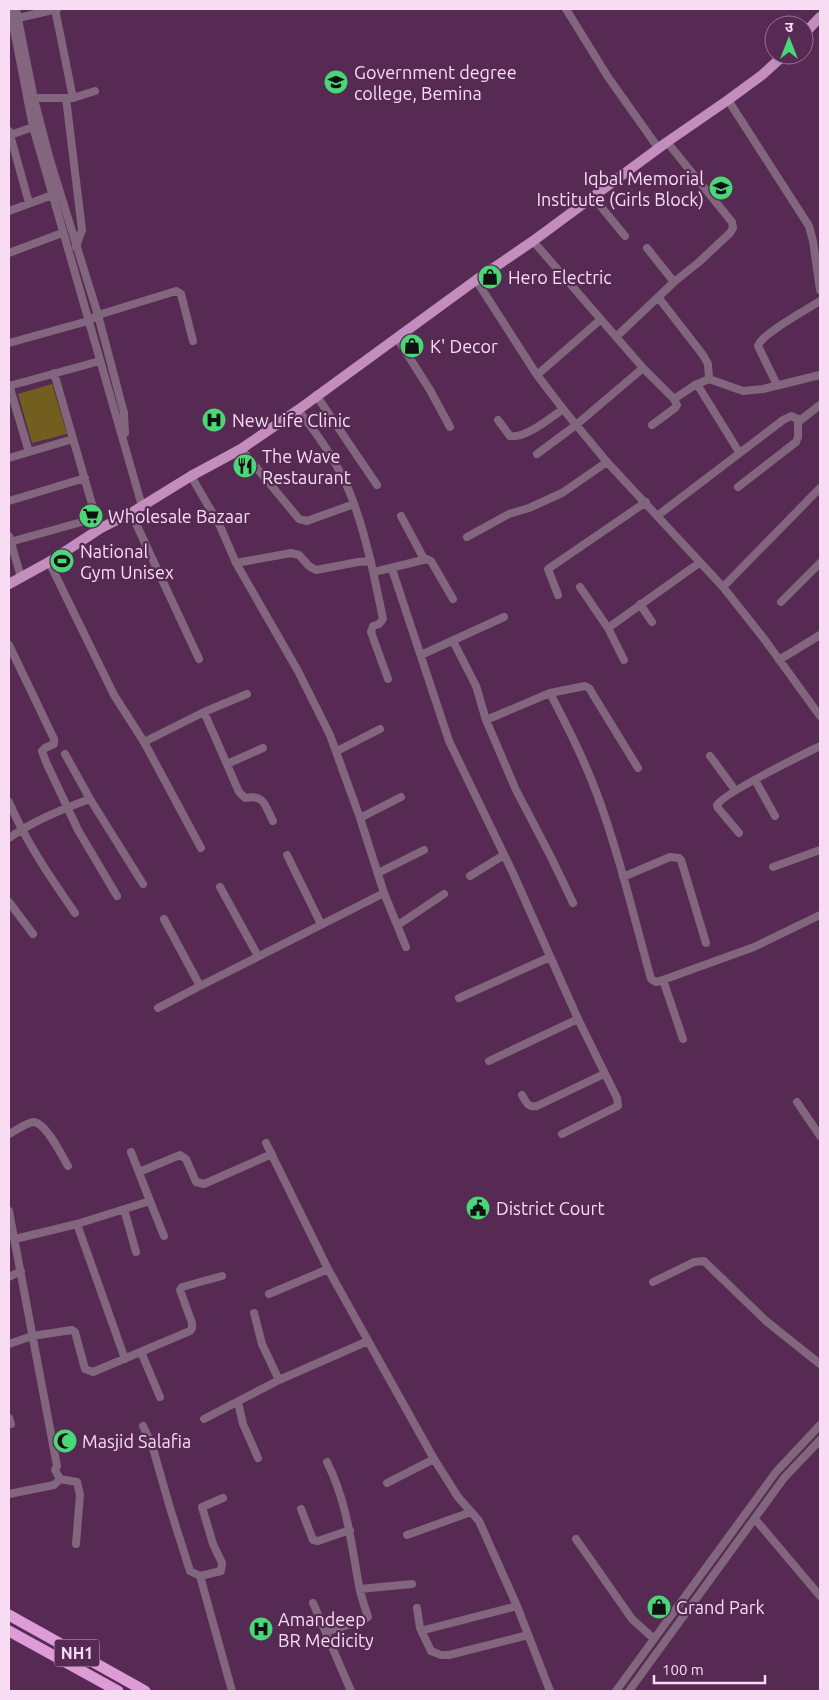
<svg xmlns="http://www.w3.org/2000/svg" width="829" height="1700" font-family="Ubuntu,'Noto Sans Devanagari',sans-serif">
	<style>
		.green { fill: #725e1f }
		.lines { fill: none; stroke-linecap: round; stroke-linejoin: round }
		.minor { stroke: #81667e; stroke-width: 8 }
		.major { stroke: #c38dbd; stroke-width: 10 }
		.highway { stroke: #dd9cd6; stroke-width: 11 }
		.labels { text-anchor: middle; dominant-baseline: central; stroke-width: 4.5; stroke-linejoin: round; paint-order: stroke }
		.shield { fill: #562a52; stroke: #c7a7c3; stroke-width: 1 }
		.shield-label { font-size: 16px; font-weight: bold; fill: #f8dcf4 }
		.poi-label { font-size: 18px; fill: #f8dcf4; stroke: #562a52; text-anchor: start }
	</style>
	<rect width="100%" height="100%" fill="#562a52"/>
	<path class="green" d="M52 384 67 434 32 443 18 394Z"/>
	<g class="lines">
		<path class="minor" d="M10 9 33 127 142 506
			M16 9 34 99 50 160 98 315 124 413 125 433
			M55 9 73 98H66L82 230 76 247
			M566 9 608 77 659 149
			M18 18 57 9
			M30 98H66
			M73 98 95 91
			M728 100 809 226 813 241 820 290
			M9 131 29 203
			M10 135 33 127
			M593 197 625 236
			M9 211 55 194
			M533 241 643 368 674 399 677 405 675 408 652 425
			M647 248 674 282
			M9 253 62 233
			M476 280 537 375 563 409 607 462 723 587 765 640 820 716
			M658 297 703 355 708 364 709 379
			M617 336 674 282 699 262 730 233 733 228 732 222 667 142
			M397 338 430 390 450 427
			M9 343 88 321 98 315 176 291 181 294 193 341
			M54 373 96 518 101 528
			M537 375 600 320
			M697 384 739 452
			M9 385 29 452 9 458
			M777 385 758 346C761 334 808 309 820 301
			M9 386 100 361
			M316 395 377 485
			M674 399 695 385 709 379 743 391 763 389 820 375
			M298 410C320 437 341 468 353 501 367 539 375 580 383 619L379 624 373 626 371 632 388 679
			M498 420 510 436C525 439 550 418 563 409
			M241 449 299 519 307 521 354 504
			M29 452 73 439
			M537 454 576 425 643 368
			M191 476 220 526 236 563 298 671 330 735 360 818 384 893 406 947
			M738 487 796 442 798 437V422L820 405
			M9 501 85 478
			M131 513 199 659
			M401 516 424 559
			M657 516 783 420 791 416 800 420
			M9 536 21 577
			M467 537 509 514 529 508 562 493 607 462
			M10 542 96 518
			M49 562 114 695 144 742 201 848
			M236 563 291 553 299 555 309 566 316 570 358 562 371 561
			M392 569 449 741 512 871 578 1019 617 1098 618 1106 562 1134
			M374 572 427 559 431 561 453 599
			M580 587 608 628
			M723 587 820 488
			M558 595 548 569 646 502
			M781 602 820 563
			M640 604 652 622
			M453 641 476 686 486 720 516 790 552 859 573 903
			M9 645 54 739V744L45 748 42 751 46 762 78 830 117 896
			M421 655 504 617
			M624 660 608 628 699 563
			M779 660 820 635
			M550 693C567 726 584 759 597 794 619 854 634 917 651 979L656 982 660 981 754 947 820 915
			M204 712 239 792 245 798C265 794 265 806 273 821
			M486 720 550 693 585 686 589 688 638 768
			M144 742 204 712 247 694
			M337 751 380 729
			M65 754 90 799 143 884
			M710 756 735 790
			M227 764 263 748
			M755 780 775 816
			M9 802C26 842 50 877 75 913
			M360 818 401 797
			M739 833 718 808 717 805C722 794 804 754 820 746
			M9 838C33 821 62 809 90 799
			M287 855 321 924
			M773 867 820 850
			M378 873 424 850
			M470 876 504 855
			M623 877 670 857 679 858 681 860 706 943
			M220 887 258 956
			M9 902 33 934
			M398 925 444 894
			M663 980 683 1039
			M200 986 384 893
			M459 998 550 957
			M158 1008 200 986 164 919
			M489 1061 578 1019
			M522 1095C526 1102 528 1108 537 1106L604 1074
			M797 1102 820 1136
			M9 1134C15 1131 27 1122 34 1122 46 1123 62 1156 68 1166
			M266 1143 328 1269 434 1459 458 1497 479 1521 517 1606 550 1691
			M139 1172 180 1155 186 1159 196 1182 204 1184 272 1154
			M150 1201 164 1236
			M124 1209 136 1252
			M9 1211 57 1466 55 1470 60 1479 77 1482 80 1495 76 1544
			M77 1224 125 1359
			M15 1239 77 1224 150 1201 131 1152
			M9 1277 21 1271
			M653 1282 694 1262 704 1261 766 1321 820 1364
			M269 1294 328 1269
			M254 1313 262 1344 279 1380
			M9 1344 32 1336 72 1330 75 1332 85 1369 93 1372 190 1331 192 1328V1323L180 1290 182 1287 222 1276
			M141 1352 160 1397
			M238 1402 243 1424 258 1458
			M9 1418 11 1424
			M204 1419 279 1380 368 1341
			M143 1426 152 1445 170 1508 190 1571 200 1576 204 1575
			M387 1483 434 1459
			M9 1494 54 1485 60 1479
			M223 1498 202 1507 213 1544 222 1563 221 1571 200 1576 232 1691
			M301 1509 313 1540 318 1541 350 1530
			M755 1519 820 1596
			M407 1535 471 1512
			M576 1539 632 1619 654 1639
			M360 1589 412 1584
			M313 1603 351 1691
			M417 1608 420 1628 424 1630 517 1606
			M421 1630 431 1651 441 1655H449L528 1635
			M326 1632 363 1620 368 1617C365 1607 361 1597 359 1586 351 1542 347 1502 327 1462
			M616 1691 776 1472 820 1425
			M629 1691 784 1478 820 1440"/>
		<path class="major" d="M804 34 820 17
			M9 584 49 562 101 528 131 513 191 476 241 449 298 410 476 280 533 241 667 142 728 100 762 75 784 55"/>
		<path class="highway" d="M9 1615 145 1691
			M9 1631 118 1691"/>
	</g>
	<defs>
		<symbol id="university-disc" viewBox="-11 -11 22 22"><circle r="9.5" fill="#4ad778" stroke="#562a52"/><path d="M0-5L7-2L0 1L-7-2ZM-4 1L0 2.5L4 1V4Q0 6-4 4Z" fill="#111"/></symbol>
		<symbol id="school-disc" viewBox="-11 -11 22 22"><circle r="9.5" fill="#4ad778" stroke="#562a52"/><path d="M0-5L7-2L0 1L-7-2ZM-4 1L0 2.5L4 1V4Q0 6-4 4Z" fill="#111"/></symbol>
		<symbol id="shop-disc" viewBox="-11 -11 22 22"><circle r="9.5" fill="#4ad778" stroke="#562a52"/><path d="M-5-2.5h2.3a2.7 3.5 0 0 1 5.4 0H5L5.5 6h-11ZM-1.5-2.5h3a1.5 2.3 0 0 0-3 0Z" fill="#111"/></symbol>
		<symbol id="hospital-disc" viewBox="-11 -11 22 22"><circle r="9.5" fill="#4ad778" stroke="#562a52"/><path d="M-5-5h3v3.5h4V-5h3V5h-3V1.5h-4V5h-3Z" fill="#111"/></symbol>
		<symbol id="restaurant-disc" viewBox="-11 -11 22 22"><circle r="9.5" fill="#4ad778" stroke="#562a52"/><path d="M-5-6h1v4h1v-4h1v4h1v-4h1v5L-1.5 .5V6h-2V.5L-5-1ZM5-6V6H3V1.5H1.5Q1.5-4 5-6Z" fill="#111"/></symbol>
		<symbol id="supermarket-disc" viewBox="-11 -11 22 22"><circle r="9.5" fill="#4ad778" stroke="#562a52"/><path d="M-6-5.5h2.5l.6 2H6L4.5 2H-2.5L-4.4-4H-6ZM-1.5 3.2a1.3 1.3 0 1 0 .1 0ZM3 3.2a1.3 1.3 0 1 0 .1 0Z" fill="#111"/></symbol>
		<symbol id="stadium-disc" viewBox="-11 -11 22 22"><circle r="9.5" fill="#4ad778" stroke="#562a52"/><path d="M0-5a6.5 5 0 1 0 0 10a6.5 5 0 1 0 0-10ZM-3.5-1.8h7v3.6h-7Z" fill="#111"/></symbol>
		<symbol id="civic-disc" viewBox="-11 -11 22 22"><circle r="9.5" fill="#4ad778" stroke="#562a52"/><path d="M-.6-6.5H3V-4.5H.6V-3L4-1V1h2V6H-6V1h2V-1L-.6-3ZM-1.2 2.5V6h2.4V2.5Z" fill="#111"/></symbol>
		<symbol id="mosque-disc" viewBox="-11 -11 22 22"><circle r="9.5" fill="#4ad778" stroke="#562a52"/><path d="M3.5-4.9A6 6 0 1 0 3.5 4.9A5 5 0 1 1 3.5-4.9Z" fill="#111"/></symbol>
	</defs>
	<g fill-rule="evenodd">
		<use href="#university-disc" x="322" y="68" width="28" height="28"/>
		<use href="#school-disc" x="707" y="174" width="28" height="28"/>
		<use href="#shop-disc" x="476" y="263" width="28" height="28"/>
		<use href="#shop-disc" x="398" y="332" width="28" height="28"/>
		<use href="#hospital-disc" x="200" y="406" width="28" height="28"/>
		<use href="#restaurant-disc" x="231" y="452" width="28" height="28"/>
		<use href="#supermarket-disc" x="77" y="502" width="28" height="28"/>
		<use href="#stadium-disc" x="48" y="547" width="28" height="28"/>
		<use href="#civic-disc" x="464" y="1194" width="28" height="28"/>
		<use href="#mosque-disc" x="51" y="1427" width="28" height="28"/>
		<use href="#shop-disc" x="645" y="1593" width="28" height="28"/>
		<use href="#hospital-disc" x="247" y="1615" width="28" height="28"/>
	</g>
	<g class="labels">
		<rect class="shield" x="54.5" y="1639.5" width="45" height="27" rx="4"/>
		<g class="shield-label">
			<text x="77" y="1653">NH1</text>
		</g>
		<g class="poi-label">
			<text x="354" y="72">Government degree<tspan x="354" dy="21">college, Bemina</tspan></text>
			<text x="704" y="178" text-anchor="end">Iqbal Memorial<tspan x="704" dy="21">Institute (Girls Block)</tspan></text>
			<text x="508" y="277">Hero Electric</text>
			<text x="430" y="346">K' Decor</text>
			<text x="232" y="420">New Life Clinic</text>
			<text x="262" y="456">The Wave<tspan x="262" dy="21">Restaurant</tspan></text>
			<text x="108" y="516">Wholesale Bazaar</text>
			<text x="80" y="551">National<tspan x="80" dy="21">Gym Unisex</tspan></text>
			<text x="496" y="1208">District Court</text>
			<text x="82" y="1441">Masjid Salafia</text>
			<text x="676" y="1607">Grand Park</text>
			<text x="278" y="1619">Amandeep<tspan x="278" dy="21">BR Medicity</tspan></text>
		</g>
	</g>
	<rect width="829" height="1700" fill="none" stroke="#f8dcf4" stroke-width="20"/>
	<g transform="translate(789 40)"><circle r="24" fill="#562a52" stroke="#977193"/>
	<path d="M0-4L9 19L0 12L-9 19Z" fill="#4ad778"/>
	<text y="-8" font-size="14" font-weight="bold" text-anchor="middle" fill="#f8dcf4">उ</text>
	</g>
	<path d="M654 1675v8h111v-8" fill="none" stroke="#f8dcf4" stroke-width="2.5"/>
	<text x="662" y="1675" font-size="15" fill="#f8dcf4" stroke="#562a52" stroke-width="4" paint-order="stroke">100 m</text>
</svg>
